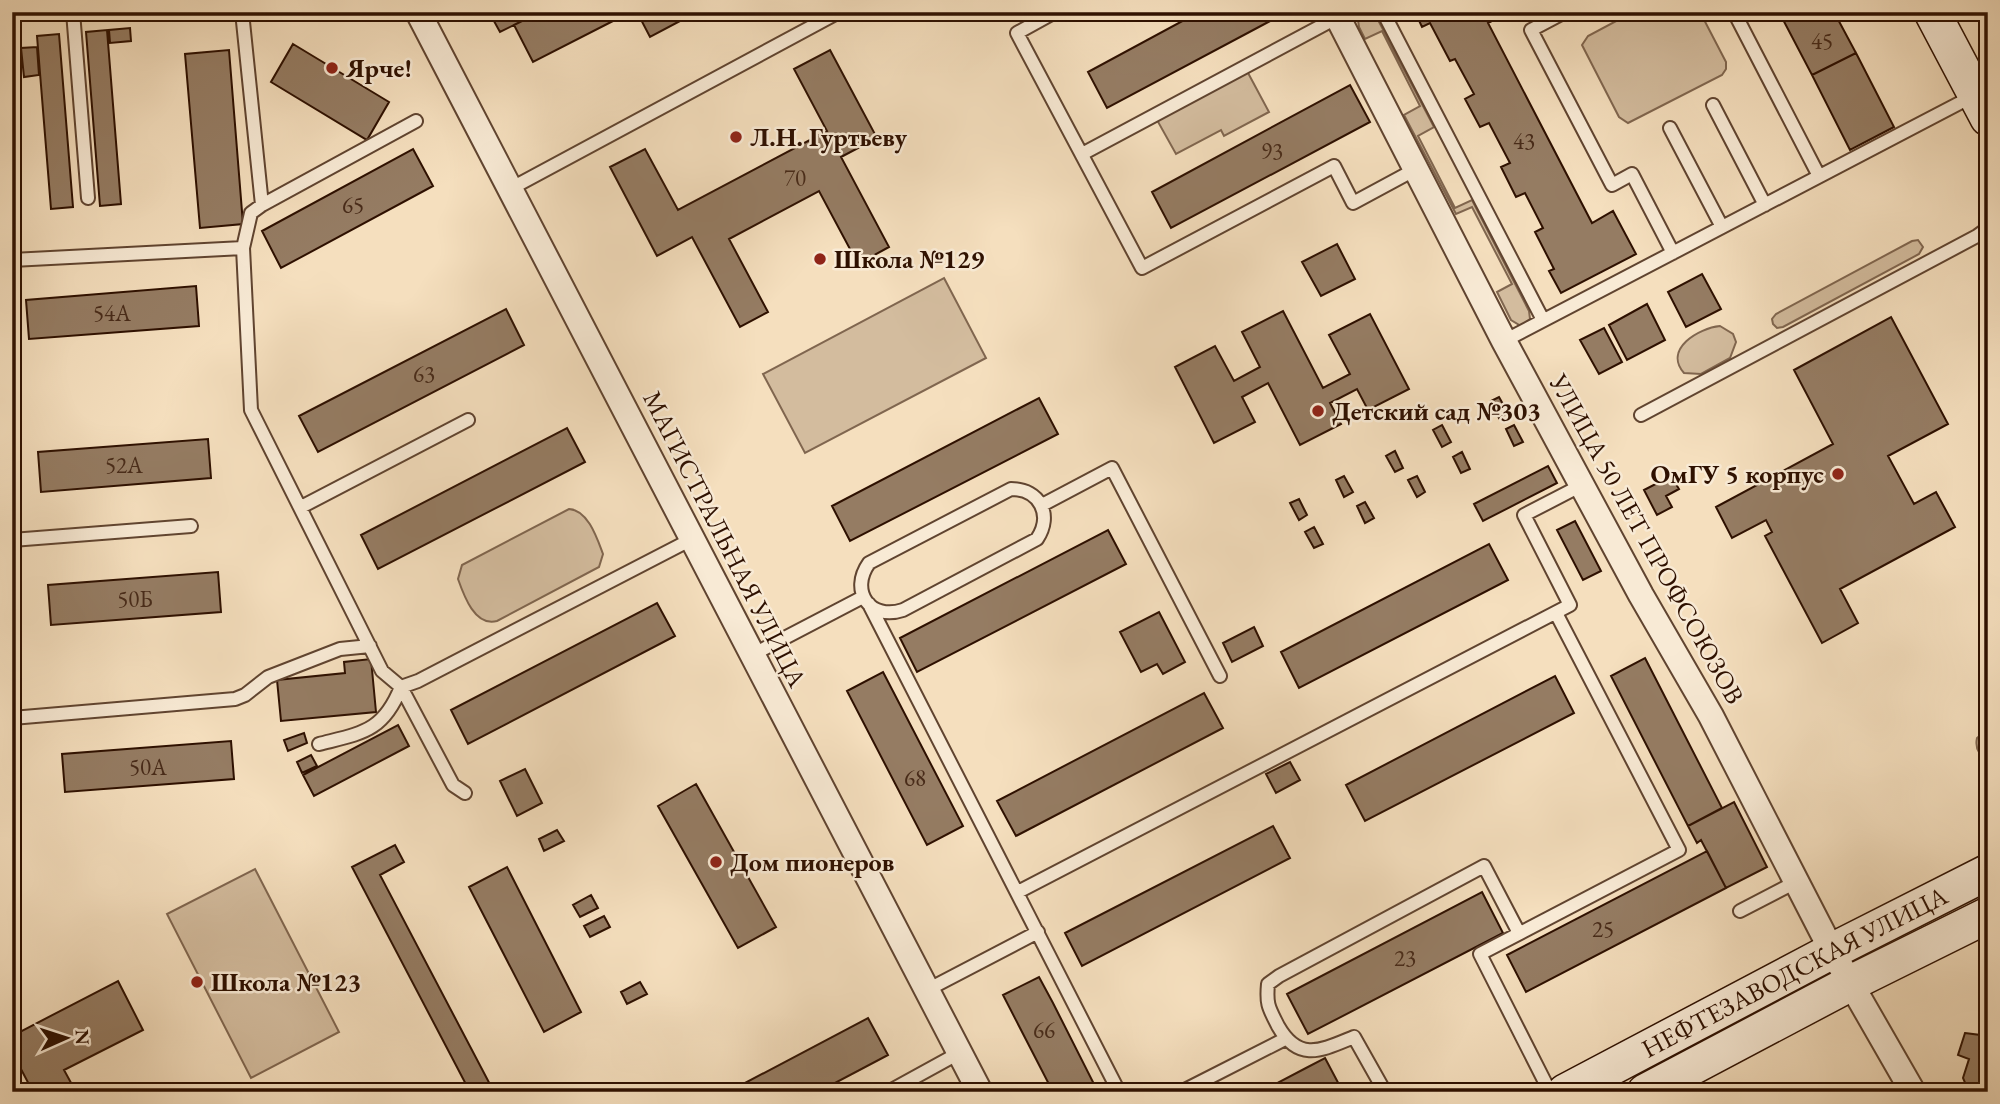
<svg xmlns="http://www.w3.org/2000/svg" width="2000" height="1104" font-family="'EB Garamond',serif">
	<style>
		.green { fill: #d3bc9e; stroke: #80664f; stroke-width: 2 }
		.building { fill: #957c63; stroke: #2e1000; stroke-width: 2 }
		.lines { fill: none; stroke-linecap: round; stroke-linejoin: round }
		.lane-casing { stroke: #604430; stroke-width: 16 }
		.street-casing { stroke: #604430; stroke-width: 28 }
		.secondary-casing { stroke: #2e1000; stroke-width: 38 }
		.lane { stroke: #f8ead5; stroke-width: 12 }
		.street { stroke: #f8ead5; stroke-width: 24 }
		.secondary { stroke: #f8ead5; stroke-width: 35 }
		.poi-dot { fill: #8f2418; stroke: #f8ead5; stroke-width: 2.5 }
		.labels { text-anchor: middle; dominant-baseline: central; stroke-width: 5; stroke-linejoin: round; paint-order: stroke }
		.number-label { font-size: 23px; fill: #482b19 }
		.poi-label { font-size: 26px; font-weight: bold; fill: #2e1000; stroke: #f8ead5; text-anchor: start }
		.street-label { font-size: 26px; fill: #2e1000; stroke: #f8ead5 }
	</style>
	<rect width="100%" height="100%" fill="#f5dfbe"/>
	<filter id="stains"><feTurbulence type="fractalNoise" baseFrequency=".00286" numOctaves="4"/><feColorMatrix values="0 0 0 0 .2 0 0 0 0 .09 0 0 0 0 .02 0 0 0 .5 -.17"/></filter>
	<radialGradient id="worn" r=".72"><stop offset=".6" stop-color="#630" stop-opacity="0"/><stop offset="1" stop-color="#630" stop-opacity=".3"/></radialGradient>
	<path class="green" d="M1367 12 1377 18 1434 127 1418 136 1455 208 1472 200 1529 311 1530 319 1521 326 1511 320 1497 292 1512 284 1472 207 1456 214 1404 115 1420 106 1382 31 1365 39 1359 27 1358 20Z
		M1633 12H1700L1726 62V69L1722 75 1628 123 1619 117 1582 45 1588 36Z
		M1247 71 1269 112 1224 136 1221 130 1176 154 1157 120Z
		M1918 240 1923 247 1919 254 1783 327 1777 328 1773 324 1772 319 1776 314 1912 241Z
		M944 278 986 358 805 453 763 374Z
		M1720 326 1733 334 1736 342 1730 358 1701 374 1684 373C1663 349 1699 328 1720 326Z
		M569 509C588 510 597 538 603 554L599 567 497 621C475 627 464 596 458 579L462 565Z
		M1988 729V759C1978 755 1975 748 1977 738Z
		M255 869 339 1032 251 1078 167 914Z"/>
	<path class="building" d="M489 12H527L530 17 500 32Z
		M527 12H608L613 21 533 62 514 25 530 17Z
		M637 12H697L650 37Z
		M1199 12H1287L1107 108 1088 72Z
		M1415 12H1509L1488 23 1592 223 1613 211 1636 254 1561 293 1549 271 1554 269 1535 232 1543 228 1525 193 1516 197 1501 167 1510 163 1489 123 1480 127 1465 99 1474 94 1455 59 1450 61 1430 23 1422 27Z
		M1779 12H1834L1856 53 1812 75Z
		M130 28 131 41 110 43 109 30Z
		M107 30 121 204 100 206 86 32Z
		M59 34 73 207 51 209 37 36Z
		M293 44 389 102 367 140 271 82Z
		M37 47 39 75 24 77 21 48Z
		M229 50 243 224 200 228 185 54Z
		M830 50 877 138 841 157 889 247 858 264 819 191 729 239 768 312 740 327 692 237 657 256 610 167 645 149 678 210 827 131 794 69Z
		M1856 53 1894 127 1850 150 1812 75Z
		M1350 85 1370 122 1171 228 1152 192Z
		M413 149 433 186 281 268 262 231Z
		M1337 244 1355 279 1321 296 1302 262Z
		M1702 274 1721 309 1686 327 1668 292Z
		M196 286 199 326 29 339 26 300Z
		M1647 304 1665 340 1627 360 1609 325Z
		M506 309 524 345 318 452 299 416Z
		M1283 311 1323 388 1350 374 1329 335 1370 314 1409 389 1368 410 1357 389 1330 403 1341 424 1300 445 1268 383 1242 397 1255 422 1214 443 1175 367 1215 346 1234 381 1260 367 1242 332Z
		M1891 317 1948 424 1888 456 1914 504 1936 492 1955 527 1840 589 1858 623 1822 643 1765 536 1772 532 1766 520 1732 538 1716 507 1833 444 1794 370Z
		M1604 328 1622 362 1599 374 1580 340Z
		M1499 397 1508 413 1499 418 1491 401Z
		M1039 398 1058 434 850 541 832 506Z
		M1442 425 1451 442 1442 447 1433 430Z
		M1514 425 1523 442 1514 446 1506 429Z
		M567 428 585 462 378 569 361 535Z
		M208 439 211 478 41 492 38 452Z
		M1395 451 1403 468 1395 472 1386 456Z
		M1462 452 1470 469 1461 473 1453 457Z
		M1548 466 1557 483 1483 521 1474 504Z
		M1344 476 1353 492 1344 497 1336 480Z
		M1417 476 1425 492 1417 497 1408 480Z
		M1671 476 1679 489 1666 496 1672 507 1657 515 1644 490Z
		M1299 499 1307 515 1299 520 1290 503Z
		M1365 502 1374 518 1365 523 1357 506Z
		M1575 521 1601 571 1583 580 1557 530Z
		M1314 527 1323 544 1314 548 1305 532Z
		M1108 530 1126 564 917 672 900 638Z
		M1489 544 1508 580 1299 688 1281 652Z
		M218 572 221 612 51 625 48 585Z
		M657 603 675 636 468 744 451 710Z
		M1159 612 1185 662 1163 674 1157 664 1141 672 1120 632Z
		M1254 627 1263 646 1232 662 1223 643Z
		M1645 658 1722 808 1688 826 1611 676Z
		M371 659 376 712 281 721 277 680 345 673 344 662Z
		M883 672 963 826 927 845 847 691Z
		M1555 676 1574 713 1365 821 1346 785Z
		M1204 693 1223 728 1016 836 997 801Z
		M398 725 409 746 314 796 303 775Z
		M304 733 307 743 288 751 284 740Z
		M231 741 234 779 65 792 62 754Z
		M311 755 317 766 302 773 297 762Z
		M1290 762 1300 780 1276 793 1266 774Z
		M525 769 542 803 517 816 500 781Z
		M696 784 776 927 738 948 658 806Z
		M1734 802 1767 867 1726 888 1701 840 1697 843 1688 826Z
		M1273 826 1290 858 1082 966 1065 933Z
		M557 830 564 841 544 851 539 839Z
		M395 845 404 862 380 875 494 1092H470L352 867Z
		M1707 851 1726 888 1526 992 1507 955Z
		M507 867 581 1012 544 1032 469 887Z
		M1482 892 1503 933 1308 1034 1287 994Z
		M591 895 598 908 580 917 573 905Z
		M604 916 610 927 590 937 584 926Z
		M1039 977 1053 1003 1098 1092H1053L1003 995Z
		M118 981 143 1030 64 1070 76 1092H33L12 1052V1036Z
		M640 982 647 994 627 1004 621 992Z
		M868 1018 888 1055 818 1092H728Z
		M1965 1033 1988 1036V1092H1969L1963 1078 1969 1059 1958 1055Z
		M1325 1058 1343 1092H1260L1306 1068Z
		M632 1084 637 1092H617Z"/>
	<g class="lines">
		<defs>
			<path id="lane" d="M73 12 88 198
				M242 12 262 205
				M1055 12 1017 33 1142 268 1334 166 1353 203 1416 169
				M1383 12 1543 320
				M1565 12 1531 30 1612 185 1632 174 1673 253
				M1734 12 1819 176
				M1713 105 1765 205
				M416 121 262 205 251 213 243 248 251 410 382 671 401 687 418 681 692 539
				M1670 128 1722 227
				M1082 154 1338 17
				M510 189 839 12
				M12 260 243 248
				M1504 341 1975 95
				M1641 415 1977 236 1988 228
				M1011 489C1040 489 1053 515 1037 539L903 610C870 621 849 591 869 563Z
				M1042 505 1112 468 1220 676
				M301 507 468 420
				M12 540 191 526
				M869 604 1119 1092
				M752 655 863 597
				M401 687 453 785 465 793
				M12 718 235 699 245 695 268 677 340 649 370 646
				M319 744C362 733 383 732 401 687
				M1018 892 1570 605 1524 515 1582 485
				M1740 911 1796 882
				M927 990 1038 932
				M888 1092 959 1053
				M1181 1092 1285 1039
				M1385 1092 1354 1037C1322 1050 1299 1063 1278 1026 1269 1008 1266 1005 1268 984L1279 976 1484 866 1519 933
				M1550 1092 1480 954 1679 850 1556 613"/>
			<path id="street" d="M418 12 980 1092
				M1335 12 1504 341 1641 595 1711 716 1832 951 1913 1092"/>
			<g id="secondary">
				<path d="M1932 12 1988 118"/>
				<path id="s1" d="M1565 1092 1832 951 1988 872"/>
				<path d="M1645 1092 1851 983 1988 915"/>
			</g>
		</defs>
		<use href="#lane" class="lane-casing"/>
		<use href="#street" class="street-casing"/>
		<use href="#secondary" class="secondary-casing"/>
		<use href="#lane" class="lane"/>
		<use href="#street" class="street"/>
		<use href="#secondary" class="secondary"/>
	</g>
	<g class="poi-dot">
		<circle cx="332" cy="68" r="7"/>
		<circle cx="736" cy="137" r="7"/>
		<circle cx="820" cy="259" r="7"/>
		<circle cx="1318" cy="411" r="7"/>
		<circle cx="1838" cy="474" r="7"/>
		<circle cx="716" cy="862" r="7"/>
		<circle cx="197" cy="982" r="7"/>
	</g>
	<g class="labels">
		<g class="number-label">
			<text x="1822" y="41">45</text>
			<text x="1524" y="141">43</text>
			<text x="1272" y="151">93</text>
			<text x="795" y="178">70</text>
			<text x="353" y="205">65</text>
			<text x="112" y="313">54А</text>
			<text x="424" y="374">63</text>
			<text x="124" y="465">52А</text>
			<text x="135" y="599">50Б</text>
			<text x="148" y="767">50А</text>
			<text x="915" y="778">68</text>
			<text x="1603" y="929">25</text>
			<text x="1405" y="958">23</text>
			<text x="1044" y="1030">66</text>
		</g>
		<g class="poi-label">
			<text x="346" y="68">Ярче!</text>
			<text x="750" y="137">Л.Н. Гуртьеву</text>
			<text x="834" y="259">Школа №129</text>
			<text x="1332" y="411">Детский сад №303</text>
			<text x="1824" y="474" text-anchor="end">ОмГУ 5 корпус</text>
			<text x="730" y="862">Дом пионеров</text>
			<text x="211" y="982">Школа №123</text>
		</g>
		<g class="street-label">
			<text transform="translate(725 539) rotate(63)">МАГИСТРАЛЬНАЯ УЛИЦА</text>
			<text transform="translate(1647 539) rotate(61)">УЛИЦА 50 ЛЕТ ПРОФСОЮЗОВ</text>
			<text stroke="none"><textPath href="#s1" startOffset="259">НЕФТЕЗАВОДСКАЯ УЛИЦА</textPath></text>
		</g>
	</g>
	<rect width="2000" height="1104" fill="none" stroke="#f5dfbe" stroke-width="42"/>
	<rect x="14" y="14" width="1972" height="1076" fill="none" stroke="#2e1000" stroke-width="3.5"/>
	<rect x="21" y="21" width="1958" height="1062" fill="none" stroke="#2e1000" stroke-width="2"/>
	<g transform="translate(66 1038) rotate(87)" stroke="#f8ead5" stroke-width="5" paint-order="stroke">
	<path d="M0-5L12 26L0 18L-12 26Z" fill="#2e1000"/>
	<text y="-10" font-size="19" font-weight="bold" text-anchor="middle" fill="#2e1000">N</text>
	</g>
	<rect width="100%" height="100%" filter="url(#stains)"/>
	<rect width="100%" height="100%" fill="url(#worn)"/>
</svg>
